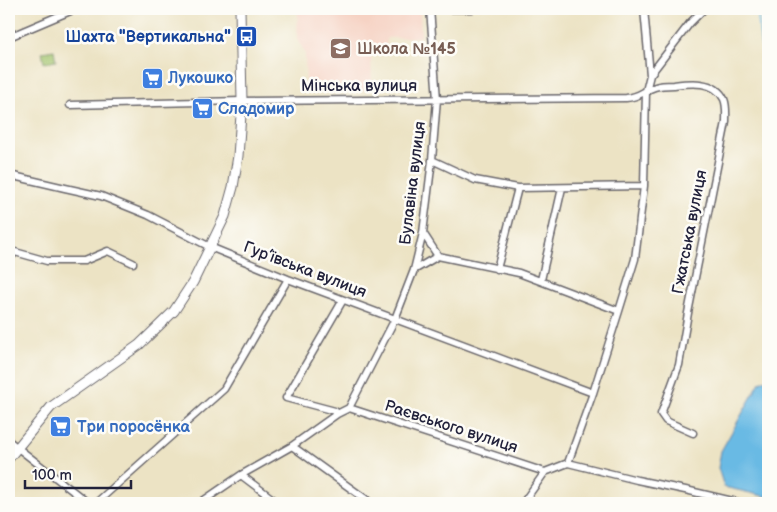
<svg xmlns="http://www.w3.org/2000/svg" width="777" height="512" font-family="'Balsamiq Sans',sans-serif">
	<style>
		.built { fill: #f6d2c3 }
		.green { fill: #a1c36c; stroke: #627254 }
		.water { fill: #69bae4; stroke: #466e90 }
		.lines { fill: none; stroke-linecap: round; stroke-linejoin: round }
		.stream { stroke: #69bae4; stroke-width: 2 }
		.street-casing { stroke: #69666b; stroke-width: 9 }
		.secondary-casing { stroke: #69666b; stroke-width: 11 }
		.street { stroke: #fff; stroke-width: 6 }
		.secondary { stroke: #fff; stroke-width: 9 }
		.labels { text-anchor: middle; dominant-baseline: central; stroke-width: 5; stroke-linejoin: round; paint-order: stroke }
		.transit-label { font-size: 16px; font-weight: bold; fill: #164399; stroke: #fdfcf7; text-anchor: end }
		.education-label { font-size: 16px; font-weight: bold; fill: #785e54; stroke: #fdfcf7; text-anchor: start }
		.shop-label { font-size: 16px; font-weight: bold; fill: #366cbe; stroke: #fdfcf7; text-anchor: start }
		.street-label { font-size: 16px; fill: #22223b; stroke: #fdfcf7 }
	</style>
	<rect width="100%" height="100%" fill="#fdfcf7"/>
	<filter id="ink" filterUnits="userSpaceOnUse"><feTurbulence type="fractalNoise" baseFrequency=".02" numOctaves="2"/><feDisplacementMap in="SourceGraphic" scale="10" xChannelSelector="R" yChannelSelector="G"/><feConvolveMatrix kernelMatrix="1 2 1 2 8 2 1 2 1" color-interpolation-filters="sRGB"/></filter>
	<filter id="wash" filterUnits="userSpaceOnUse"><feTurbulence type="fractalNoise" baseFrequency=".0096" numOctaves="4" result="noise"/><feDisplacementMap in="SourceGraphic" scale="20" xChannelSelector="R" yChannelSelector="G"/><feGaussianBlur stdDeviation="1.12" result="paint"/><feColorMatrix in="noise" values="0 0 0 0 0 0 0 0 0 0 0 0 0 0 0 0 0 1.4 0 .05"/><feComposite in="paint" operator="in"/></filter>
	<g filter="url(#wash)">
		<rect width="100%" height="100%" fill="#ece3c4"/>
		<path class="built" d="M298 9H420L421 37 387 38 386 48 371 51 372 90 306 92 305 53 297 38Z"/>
		<path class="green" d="M54 50 56 61 44 63 42 52Z"/>
		<path class="water" d="M768 378V497L724 487 718 468 721 451 760 382Z"/>
		<g class="lines">
			<path class="stream" d="M764 9 758 16 761 45 768 63
				M768 139 765 145 768 148"/>
		</g>
	</g>
	<g filter="url(#ink)">
		<g class="lines">
			<defs>
				<path id="street" d="M431 9H472
					M9 37 75 9
					M650 75 690 23 704 9
					M70 105 242 101 626 98C641 97 642 91 655 87 661 85 668 85 674 85 690 83 715 80 724 99 727 106 726 115 726 122L688 313 679 365 661 414 666 421 693 433
					M432 160 475 180 518 188 644 186
					M9 175 65 188 101 196 148 215 210 247 288 279 593 393
					M423 233 438 256
					M9 259 15 252 47 261H84L108 251 133 263
					M497 269 518 188
					M414 270 438 256 519 273 619 311
					M541 280 562 188
					M349 408 545 472
					M337 414 335 411 286 398 343 300
					M9 441 88 503
					M292 446 371 503
					M568 463 593 393 619 311 635 259 644 186 646 91 650 75 644 9
					M568 463 637 480 690 491 741 503
					M241 475 278 503
					M96 503 224 389 288 279
					M200 503 241 475 292 446 337 414 349 408 395 319 414 270 423 233 432 160 437 99 430 9
					M523 503 545 472 568 463"/>
				<path id="secondary" d="M9 458 51 407 139 345 174 311 193 282 225 216 233 187 238 156 242 101 240 9"/>
			</defs>
			<use href="#street" class="street-casing"/>
			<use href="#secondary" class="secondary-casing"/>
			<use href="#street" class="street"/>
			<use href="#secondary" class="secondary"/>
		</g>
	</g>
	<defs>
		<symbol id="bus-square" viewBox="-11 -11 22 22"><rect x="-9" y="-9" width="18" height="18" rx="4" fill="#1a4fb4" stroke="#fdfcf7"/><path d="M-5-6H5V4H4V6H2V4H-2V6H-4V4H-5ZM-3.5-4V0h7V-4ZM-3.5 1.2v1.5H-2V1.2ZM2 1.2v1.5H3.5V1.2Z" fill="#fff"/></symbol>
		<symbol id="school-square" viewBox="-11 -11 22 22"><rect x="-9" y="-9" width="18" height="18" rx="4" fill="#8d6e63" stroke="#fdfcf7"/><path d="M0-5L7-2L0 1L-7-2ZM-4 1L0 2.5L4 1V4Q0 6-4 4Z" fill="#fff"/></symbol>
		<symbol id="supermarket-square" viewBox="-11 -11 22 22"><rect x="-9" y="-9" width="18" height="18" rx="4" fill="#3f7fe0" stroke="#fdfcf7"/><path d="M-6-5.5h2.5l.6 2H6L4.5 2H-2.5L-4.4-4H-6ZM-1.5 3.2a1.3 1.3 0 1 0 .1 0ZM3 3.2a1.3 1.3 0 1 0 .1 0Z" fill="#fff"/></symbol>
	</defs>
	<g fill-rule="evenodd">
		<use href="#bus-square" x="234" y="24" width="25" height="25"/>
		<use href="#school-square" x="328" y="36" width="25" height="25"/>
		<use href="#supermarket-square" x="140" y="66" width="25" height="25"/>
		<use href="#supermarket-square" x="190" y="96" width="25" height="25"/>
		<use href="#supermarket-square" x="48" y="414" width="25" height="25"/>
	</g>
	<g class="labels">
		<g class="transit-label">
			<text x="231" y="37">Шахта "Вертикальна"</text>
		</g>
		<g class="education-label">
			<text x="357" y="49">Школа №145</text>
		</g>
		<g class="shop-label">
			<text x="168" y="78">Лукошко</text>
			<text x="218" y="109">Сладомир</text>
			<text x="77" y="427">Три поросёнка</text>
		</g>
		<g class="street-label">
			<text x="359" y="86">Мінська вулиця</text>
			<text transform="translate(413 183) rotate(-83)">Булавіна вулиця</text>
			<text transform="translate(690 232) rotate(-79)">Гжатська вулиця</text>
			<text transform="translate(305 270) rotate(21)">Гур’ївська вулиця</text>
			<text transform="translate(451 427) rotate(18)">Раєвського вулиця</text>
		</g>
	</g>
	<rect width="777" height="512" fill="none" stroke="#fdfcf7" stroke-width="30"/>
	<path d="M25 480v8h106v-8" fill="none" stroke="#22223b" stroke-width="2.5"/>
	<text x="32" y="480" font-size="15" fill="#22223b" stroke="#fdfcf7" stroke-width="4" paint-order="stroke">100 m</text>
</svg>
